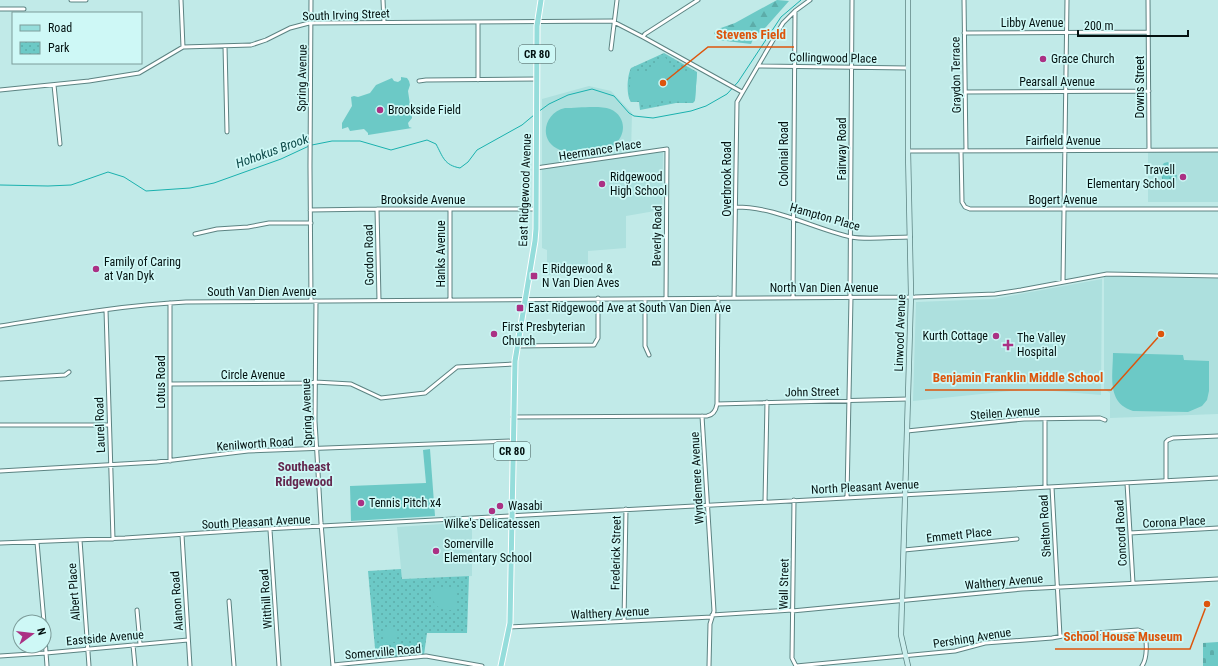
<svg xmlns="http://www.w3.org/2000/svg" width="1218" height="666" font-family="'Roboto Condensed',sans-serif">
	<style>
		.built { fill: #ade0de }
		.forest { fill: url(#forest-firs) }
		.cemetery { fill: url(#cemetery-stones) }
		.park { fill: url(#park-dots) }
		.pitch { fill: #6cc9c6 }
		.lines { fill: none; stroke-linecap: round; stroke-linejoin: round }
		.stream { stroke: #1ab1ae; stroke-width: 1 }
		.street-casing { stroke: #5c8382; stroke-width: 5 }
		.secondary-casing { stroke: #5c8382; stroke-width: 6 }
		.primary-casing { stroke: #fff; stroke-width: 7 }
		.street { stroke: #fff; stroke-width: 3 }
		.secondary { stroke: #caeeed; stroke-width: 4.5 }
		.primary { stroke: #95dddb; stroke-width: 5 }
		.poi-dot { fill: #ab3184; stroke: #cef8f6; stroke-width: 1.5 }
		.labels { text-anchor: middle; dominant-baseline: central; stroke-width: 3.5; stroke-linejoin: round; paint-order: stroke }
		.shield { fill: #cef8f6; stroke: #405655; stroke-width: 1 }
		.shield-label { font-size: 11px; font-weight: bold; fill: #031110 }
		.street-label { font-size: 12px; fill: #031110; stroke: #cef8f6 }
		.poi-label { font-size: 12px; fill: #031110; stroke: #cef8f6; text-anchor: start }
		.water-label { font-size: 13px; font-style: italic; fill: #0c4847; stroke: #cef8f6 }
		.neighbourhood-label { font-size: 13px; font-weight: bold; fill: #64284f; stroke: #cef8f6 }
		.leader { fill: none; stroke: #dd550c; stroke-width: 1.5 }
		.callout-dot { fill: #dd550c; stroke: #cef8f6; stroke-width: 1.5 }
		.callout-label { font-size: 13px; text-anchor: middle; font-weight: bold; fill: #dd550c; stroke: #cef8f6; stroke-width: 3.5; stroke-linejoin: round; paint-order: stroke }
	</style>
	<defs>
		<pattern id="forest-firs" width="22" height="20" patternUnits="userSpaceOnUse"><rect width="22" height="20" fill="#6cc9c6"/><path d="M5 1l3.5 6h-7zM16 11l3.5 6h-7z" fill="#5caca9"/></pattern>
		<pattern id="cemetery-stones" width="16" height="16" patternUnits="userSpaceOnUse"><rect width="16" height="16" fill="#6cc9c6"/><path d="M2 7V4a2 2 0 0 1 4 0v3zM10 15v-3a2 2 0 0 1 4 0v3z" fill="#5caca9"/></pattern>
		<pattern id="park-dots" width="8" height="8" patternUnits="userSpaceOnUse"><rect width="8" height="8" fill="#6cc9c6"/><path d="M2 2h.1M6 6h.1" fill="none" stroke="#5caca9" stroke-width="1.8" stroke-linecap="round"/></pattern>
	</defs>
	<rect width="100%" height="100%" fill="#c1eae8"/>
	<path class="built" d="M589 86 611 91 632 113 631 153 663 152 662 211H655L626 216V248L588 251V270H566V275H547V250L542 248V99Z
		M1148 152H1218V202H1148Z
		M1114 276 1218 279V414L1110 418V393L1104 389V277Z
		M1102 279 1101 395 1029 389 913 401 916 302 993 299Z
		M472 522V576L402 579 397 527Z"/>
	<path class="forest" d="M777 0 789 1 766 27 754 37 751 44 718 40 714 33 718 29 735 23Z"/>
	<path class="cemetery" d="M1218 642V666H1203V643Z"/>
	<path class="park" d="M664 53 697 72 695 100 693 103H676L640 110 639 102H631C626 96 627 76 631 68Z
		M1168 162 1171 166 1172 173 1177 175 1176 181H1168L1167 179H1162L1161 167 1164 163Z
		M401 569 402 579 469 576 467 633H427L424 655 376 659 368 571Z"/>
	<path class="pitch" d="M664 57 666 58V60L676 70 675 72H697L695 100 694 102 659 101 644 107 642 104 643 101H632L629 98 631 71H653V69L662 60Z
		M401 77 407 78 409 81 410 85 408 91 412 118 408 123 409 127 412 128 368 135V133L364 129 350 131 348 127 342 129V123L352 106 351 97 354 96 358 97 370 93 376 85 392 78 394 81 398 82 401 80Z
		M565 108C577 108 600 105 610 109 633 119 623 150 599 150 588 151 570 153 560 150 538 142 543 113 565 108Z
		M1113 353 1183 355 1184 360 1209 361V391L1207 400 1202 406 1188 412 1133 411C1106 403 1113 375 1113 353Z
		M430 449 435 516 351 521 350 486 426 483 423 450Z
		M435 587H456L457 608C450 612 441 610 436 605 432 599 430 592 435 587Z
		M389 628 396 631C398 635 397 638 395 642L384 643 382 631Z"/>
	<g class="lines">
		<path class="stream" d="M538 112 549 104 568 95 592 89 614 96 629 113 634 116 653 118 691 111 706 106 727 94 738 82 781 17 801 0
			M312 145 332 141H360L391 150 427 140 436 144C443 157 444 165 460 168L468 162 477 150 522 125 534 115
			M0 185 48 186 71 185 108 172 124 177 146 191 190 188 214 183 281 159 309 146"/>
		<defs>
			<path id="street" d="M71 0H86
				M181 0 183 47
				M383 0 384 22
				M964 0 966 151
				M1148 0 1149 150
				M0 9H24
				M964 33 1148 32
				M643 37 645 34 698 0
				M225 46 227 132
				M611 49 617 0
				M758 66 908 68
				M478 80V22
				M419 81 426 80 537 79
				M54 85 60 144
				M0 90 89 81 139 73 183 47 251 45 266 40 290 28 309 23 612 21 643 37 742 92
				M965 92 1149 91
				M908 151 1218 150
				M961 151 962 202 965 207 970 209H1218
				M536 168 667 149 666 299
				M736 207C776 207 812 228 851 237 866 240 894 237 910 237
				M377 209 379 300
				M310 210 377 209H536
				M195 234 217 229 248 227 269 223H311
				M1063 281 1067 0
				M850 297 852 0
				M734 298 737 102 783 23 795 11 810 0
				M793 298 795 11
				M645 299V346L649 355
				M450 300V209
				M311 301 310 166 311 0
				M316 301 315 421 321 523 333 666
				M106 310 113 539
				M0 326C62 316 124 305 186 302L915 297 995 294 1021 290 1107 274 1218 276
				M518 346 594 345 598 338V298
				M0 379 65 375 69 372
				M170 384 311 383 315 382 351 384 381 398 425 393 457 367 515 364
				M717 404 908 399
				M702 416 714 611 710 624 709 666
				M513 417 707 416C714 415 716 410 717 404L718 298
				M0 425H109
				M907 431 1024 419 1100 418 1105 420
				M170 461V303
				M0 471 157 462 248 451 512 441
				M1166 480V442L1168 440 1173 438 1218 436
				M1127 483 1133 583
				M1045 487V419
				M1052 487 1060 636
				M847 497 851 297
				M794 500 792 658 796 666 955 651 985 643 1052 638 1068 635 1138 630 1143 632C1148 640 1147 659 1142 666
				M765 502 767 402
				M270 530 279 666
				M1130 533 1218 528
				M182 535 190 666
				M80 540 89 666
				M37 542 44 622
				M0 543 125 538 265 529 1218 478
				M904 550 1017 539
				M229 601 234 666
				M137 610 140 644
				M792 611 1022 589 1218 579
				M712 615 792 610
				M624 621 626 509
				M44 625 47 666
				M509 627 712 617
				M133 645 135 666
				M0 656 46 653 188 640
				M333 665 426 656 482 666"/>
			<path id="secondary" d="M908 0V151L911 294 901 635 908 666"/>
			<path id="primary" d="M501 666 510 623 515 361 535 241 536 229 537 26 541 0"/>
		</defs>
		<use href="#street" class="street-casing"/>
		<use href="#secondary" class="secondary-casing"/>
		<use href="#primary" class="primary-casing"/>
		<use href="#street" class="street"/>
		<use href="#secondary" class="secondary"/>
		<use href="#primary" class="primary"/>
	</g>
	<g class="poi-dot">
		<circle cx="1043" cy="59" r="4"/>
		<circle cx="380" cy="110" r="4"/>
		<circle cx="1183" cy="177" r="4"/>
		<circle cx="602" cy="184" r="4"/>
		<circle cx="96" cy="269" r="4"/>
		<rect x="530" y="272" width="8" height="8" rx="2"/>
		<rect x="516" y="304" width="8" height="8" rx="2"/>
		<circle cx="494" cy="334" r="4"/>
		<circle cx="996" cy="336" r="4"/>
		<path d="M1006 339h4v4h4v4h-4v4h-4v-4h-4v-4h4z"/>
		<circle cx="361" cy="503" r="4"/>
		<circle cx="500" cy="506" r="4"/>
		<circle cx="492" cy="511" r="4"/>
		<circle cx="436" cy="551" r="4"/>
	</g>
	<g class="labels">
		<g class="shield">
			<rect x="519" y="45" width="36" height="18" rx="3"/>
			<rect x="494" y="442" width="36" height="18" rx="3"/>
		</g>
		<g class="shield-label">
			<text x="537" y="54">CR 80</text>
			<text x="512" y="451">CR 80</text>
		</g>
		<g class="street-label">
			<text transform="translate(346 15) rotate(-2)">South Irving Street</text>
			<text x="1032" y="23">Libby Avenue</text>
			<text transform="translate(833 58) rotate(1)">Collingwood Place</text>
			<text transform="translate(956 75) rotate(-91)">Graydon Terrace</text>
			<text transform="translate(302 78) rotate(-89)">Spring Avenue</text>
			<text x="1057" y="82">Pearsall Avenue</text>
			<text transform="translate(1140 87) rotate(-90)">Downs Street</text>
			<text x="1063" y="141">Fairfield Avenue</text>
			<text transform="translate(842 149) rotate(-90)">Fairway Road</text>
			<text transform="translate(600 150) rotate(-9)">Heermance Place</text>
			<text transform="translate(784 154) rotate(-90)">Colonial Road</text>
			<text transform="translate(727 179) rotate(-90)">Overbrook Road</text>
			<text transform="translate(525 190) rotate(-88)">East Ridgewood Avenue</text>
			<text x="423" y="200">Brookside Avenue</text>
			<text x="1063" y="200">Bogert Avenue</text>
			<text transform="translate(825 217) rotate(16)">Hampton Place</text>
			<text transform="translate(657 236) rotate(-89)">Beverly Road</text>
			<text transform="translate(441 254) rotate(-90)">Hanks Avenue</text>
			<text transform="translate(369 255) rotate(-91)">Gordon Road</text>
			<text x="824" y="288">North Van Dien Avenue</text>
			<text x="262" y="292">South Van Dien Avenue</text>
			<text transform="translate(900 333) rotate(-88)">Linwood Avenue</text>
			<text x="253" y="375">Circle Avenue</text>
			<text transform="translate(161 382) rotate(-90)">Lotus Road</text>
			<text transform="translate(812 392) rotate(-1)">John Street</text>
			<text transform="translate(307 412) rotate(-92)">Spring Avenue</text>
			<text transform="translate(1005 413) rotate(-4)">Steilen Avenue</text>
			<text transform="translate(100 425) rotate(-92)">Laurel Road</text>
			<text transform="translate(255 444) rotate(-4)">Kenilworth Road</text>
			<text transform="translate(697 478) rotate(-93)">Wyndemere Avenue</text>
			<text transform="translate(865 487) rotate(-3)">North Pleasant Avenue</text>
			<text transform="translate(256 522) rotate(-3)">South Pleasant Avenue</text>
			<text transform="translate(1174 522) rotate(-3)">Corona Place</text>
			<text transform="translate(1045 526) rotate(-93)">Shelton Road</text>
			<text transform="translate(1121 533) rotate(-93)">Concord Road</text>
			<text transform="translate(959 535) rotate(-6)">Emmett Place</text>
			<text transform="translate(616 553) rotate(-89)">Frederick Street</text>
			<text transform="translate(1004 582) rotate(-5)">Walthery Avenue</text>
			<text transform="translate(784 584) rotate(-89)">Wall Street</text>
			<text transform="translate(74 592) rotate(-94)">Albert Place</text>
			<text transform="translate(266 599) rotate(-94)">Witthill Road</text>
			<text transform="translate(177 601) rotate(-94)">Alanon Road</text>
			<text transform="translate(610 613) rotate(-3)">Walthery Avenue</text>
			<text transform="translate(105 638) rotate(-5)">Eastside Avenue</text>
			<text transform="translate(972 638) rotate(-9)">Pershing Avenue</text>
			<text transform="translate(383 652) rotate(-5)">Somerville Road</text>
		</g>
		<g class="poi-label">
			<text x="1051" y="59">Grace Church</text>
			<text x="388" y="110">Brookside Field</text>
			<text x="1175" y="170" text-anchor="end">Travell<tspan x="1175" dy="14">Elementary School</tspan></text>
			<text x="610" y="177">Ridgewood<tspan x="610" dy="14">High School</tspan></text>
			<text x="104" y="262">Family of Caring<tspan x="104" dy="14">at Van Dyk</tspan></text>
			<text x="542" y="269">E Ridgewood &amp;<tspan x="542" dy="14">N Van Dien Aves</tspan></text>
			<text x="528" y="308">East Ridgewood Ave at South Van Dien Ave</text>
			<text x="502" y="327">First Presbyterian<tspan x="502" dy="14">Church</tspan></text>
			<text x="988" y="336" text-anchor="end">Kurth Cottage</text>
			<text x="1017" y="338">The Valley<tspan x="1017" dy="14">Hospital</tspan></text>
			<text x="369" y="503">Tennis Pitch x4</text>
			<text x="508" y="506">Wasabi</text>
			<text x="492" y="524" text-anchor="middle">Wilke's Delicatessen</text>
			<text x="444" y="544">Somerville<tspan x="444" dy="14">Elementary School</tspan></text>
		</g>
		<g class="water-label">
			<text transform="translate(272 151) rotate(-20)">Hohokus Brook</text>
		</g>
		<g class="neighbourhood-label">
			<text x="304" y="466">Southeast<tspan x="304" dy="15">Ridgewood</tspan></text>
		</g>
	</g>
	<path class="leader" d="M663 83L708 47H794M1161 334L1111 390H925M1207 604L1190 649H1055"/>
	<g class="callout-dot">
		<circle cx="663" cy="83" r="4"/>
		<circle cx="1161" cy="334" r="4"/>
		<circle cx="1207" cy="604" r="4"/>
	</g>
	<g class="callout-label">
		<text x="751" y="39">Stevens Field</text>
		<text x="1018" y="382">Benjamin Franklin Middle School</text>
		<text x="1123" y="641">School House Museum</text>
	</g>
	<rect x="12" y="12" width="130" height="52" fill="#cef8f6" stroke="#7d9c9a"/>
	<rect x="20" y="25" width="20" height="6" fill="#95dddb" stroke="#7d9c9a"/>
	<text x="48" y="32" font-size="12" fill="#031110">Road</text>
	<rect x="20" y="42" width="20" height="12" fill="url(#park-dots)" stroke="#7d9c9a"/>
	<text x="48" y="52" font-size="12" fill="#031110">Park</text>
	<g transform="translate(32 634) rotate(75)"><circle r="19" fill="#cef8f6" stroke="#7d9c9a"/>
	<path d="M0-3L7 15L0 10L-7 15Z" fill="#ab3184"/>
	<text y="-6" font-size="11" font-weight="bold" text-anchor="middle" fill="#031110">N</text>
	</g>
	<path d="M1078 30v6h110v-6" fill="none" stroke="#031110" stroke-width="2"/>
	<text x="1084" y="30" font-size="12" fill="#031110" stroke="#cef8f6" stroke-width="3" paint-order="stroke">200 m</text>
</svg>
